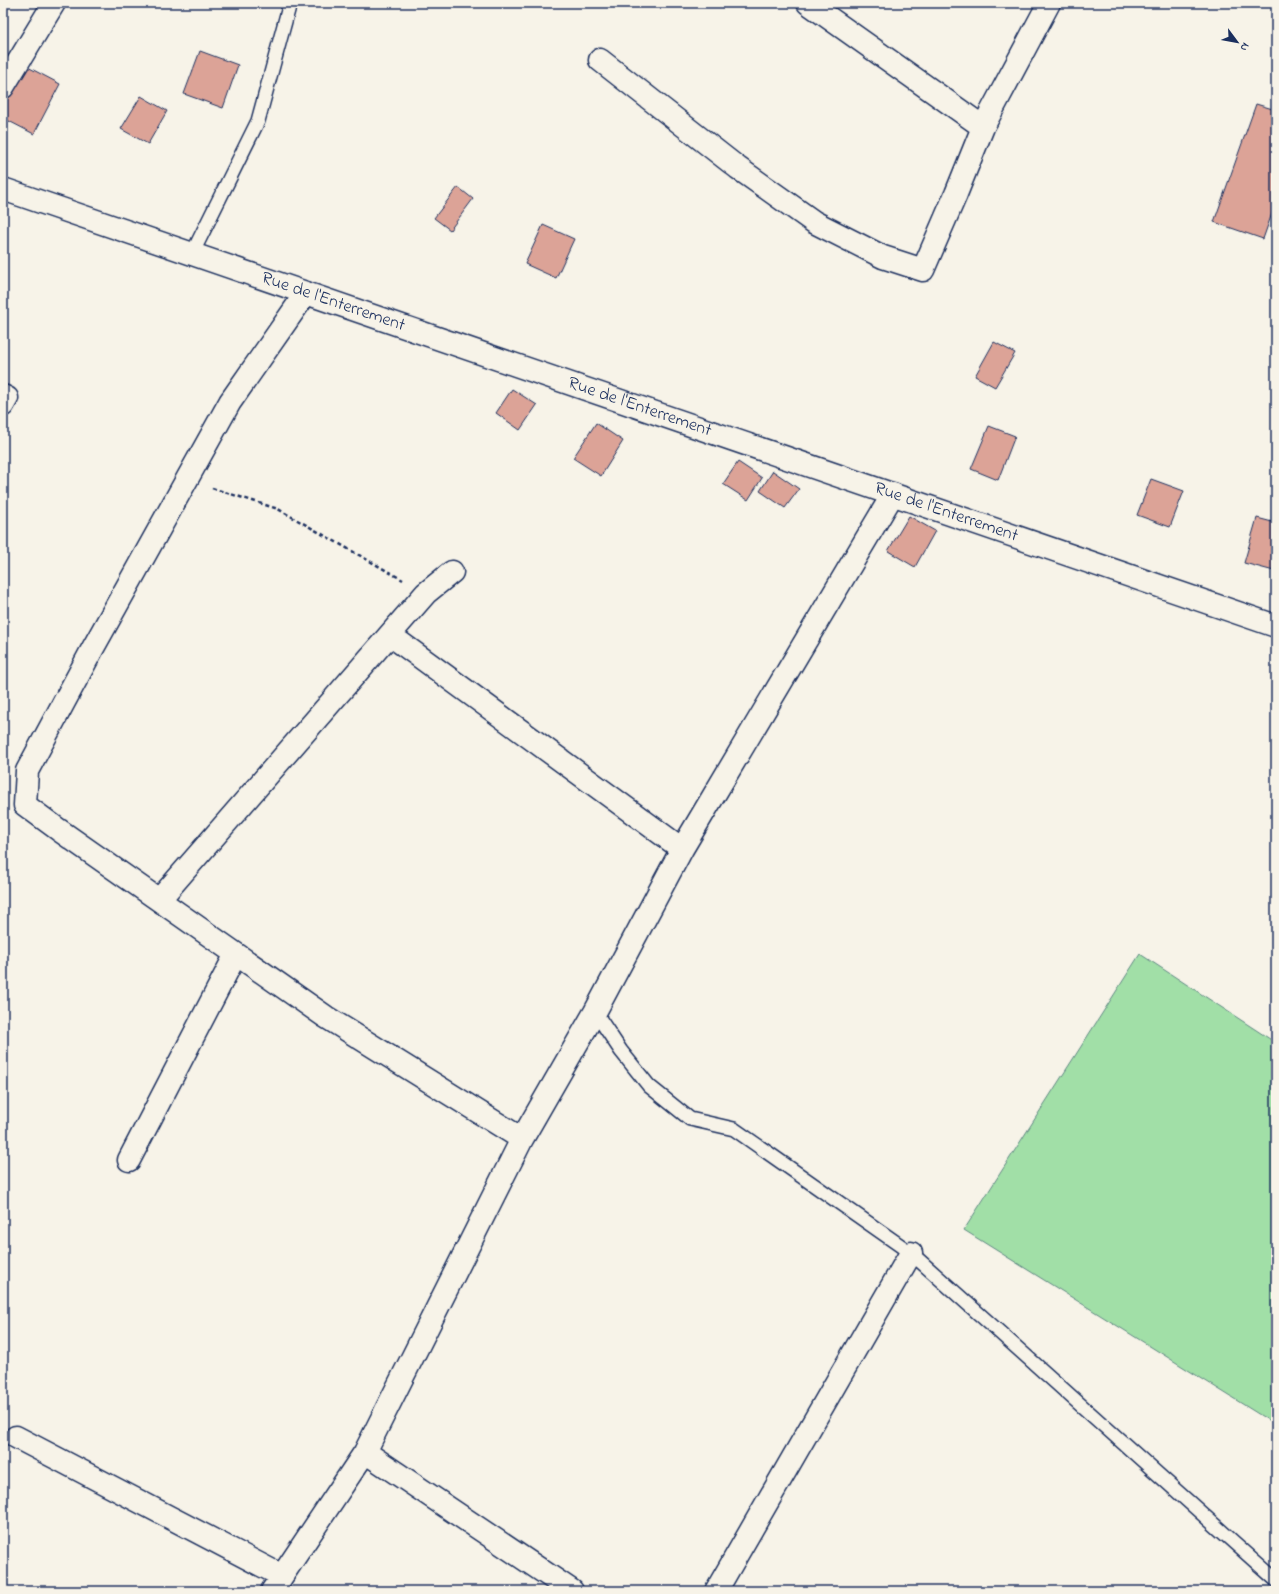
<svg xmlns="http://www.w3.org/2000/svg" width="1279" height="1594" font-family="'Indie Flower',sans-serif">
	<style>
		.green { fill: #a1dfa7; stroke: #5e8782 }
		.building { fill: #dca397; stroke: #1b2f5e }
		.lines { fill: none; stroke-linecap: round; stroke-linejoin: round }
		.lane-casing { stroke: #1b2f5e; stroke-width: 16 }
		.street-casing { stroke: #1b2f5e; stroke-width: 25 }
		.secondary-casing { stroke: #1b2f5e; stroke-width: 25 }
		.path { stroke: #1b2f5e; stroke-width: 2.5; stroke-dasharray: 4 3; stroke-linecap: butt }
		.lane { stroke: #f7f3e8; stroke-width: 13 }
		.street { stroke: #f7f3e8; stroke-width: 22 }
		.secondary { stroke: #f7f3e8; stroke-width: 22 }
		.labels { text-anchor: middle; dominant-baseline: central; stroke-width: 3; stroke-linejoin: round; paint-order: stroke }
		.street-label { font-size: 18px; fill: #1b2f5e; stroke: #f7f3e8 }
	</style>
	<rect width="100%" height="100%" fill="#f7f3e8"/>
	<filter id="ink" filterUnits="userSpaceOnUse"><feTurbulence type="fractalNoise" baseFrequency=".025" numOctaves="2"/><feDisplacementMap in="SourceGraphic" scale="8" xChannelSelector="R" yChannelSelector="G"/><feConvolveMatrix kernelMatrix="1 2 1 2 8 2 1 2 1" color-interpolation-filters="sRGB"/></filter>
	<g filter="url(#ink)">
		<path class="green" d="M1140 954 1276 1043V1425L964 1230Z"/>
		<path class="building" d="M200 51 238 65 223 108 184 94Z
			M22 64 60 84 34 134 3 118V100Z
			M141 96 167 111 148 144 121 129Z
			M1256 104 1276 110V202L1263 239 1214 222Z
			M458 187 473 199 450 230 434 218Z
			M543 225 574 239 556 278 525 264Z
			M994 342 1015 353 995 387 975 376Z
			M512 389 537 405 520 430 496 413Z
			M596 423 623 441 601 476 573 458Z
			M989 426 1015 436 998 480 971 469Z
			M738 462 762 478 748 500 723 484Z
			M773 471 799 489 785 508 760 491Z
			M1151 479 1184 491 1170 527 1137 515Z
			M909 516 935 531 915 567 888 551Z
			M1257 518 1276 523V563L1274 571 1244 563Z"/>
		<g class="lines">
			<defs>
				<path id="lane" d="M192 254 258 121 290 3
					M595 1012 621 1051 649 1086 690 1119 734 1129 911 1253 1276 1580"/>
				<path id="street" d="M808 3 983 127
					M600 60 738 168 814 222 883 257 923 270 956 194 983 127 1049 3
					M3 87 54 3
					M306 293 230 402 93 648 27 771 25 805 59 830 326 1017 522 1139
					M3 396 7 398 3 405
					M390 635 682 849
					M159 900 426 593 452 572
					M129 1160 236 954
					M16 1437 282 1576
					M365 1452 572 1591
					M272 1591 365 1452 522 1139 595 1012 682 849 893 494
					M716 1591 911 1253"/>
				<g id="secondary">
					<path id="s1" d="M3 189 1276 626"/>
				</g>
			</defs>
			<use href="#lane" class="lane-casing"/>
			<use href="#street" class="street-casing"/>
			<use href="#secondary" class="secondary-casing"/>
			<path class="path" d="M212 488 278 509 403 580"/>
			<use href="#lane" class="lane"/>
			<use href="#street" class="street"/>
			<use href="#secondary" class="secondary"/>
		</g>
	</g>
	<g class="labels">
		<g class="street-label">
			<text stroke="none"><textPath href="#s1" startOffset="349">Rue de l'Enterrement</textPath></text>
			<text stroke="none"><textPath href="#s1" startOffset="673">Rue de l'Enterrement</textPath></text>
			<text stroke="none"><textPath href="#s1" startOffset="997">Rue de l'Enterrement</textPath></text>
		</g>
	</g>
	<rect width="1279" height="1594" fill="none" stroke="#f7f3e8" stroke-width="16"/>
	<rect x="8" y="8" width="1263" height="1578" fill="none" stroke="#1b2f5e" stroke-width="1.5" filter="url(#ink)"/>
	<g transform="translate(1237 42) rotate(122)" stroke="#f7f3e8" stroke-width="3" paint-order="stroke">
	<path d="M0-3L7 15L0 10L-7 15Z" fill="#1b2f5e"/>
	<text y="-6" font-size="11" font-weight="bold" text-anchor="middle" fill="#1b2f5e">N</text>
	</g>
</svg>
